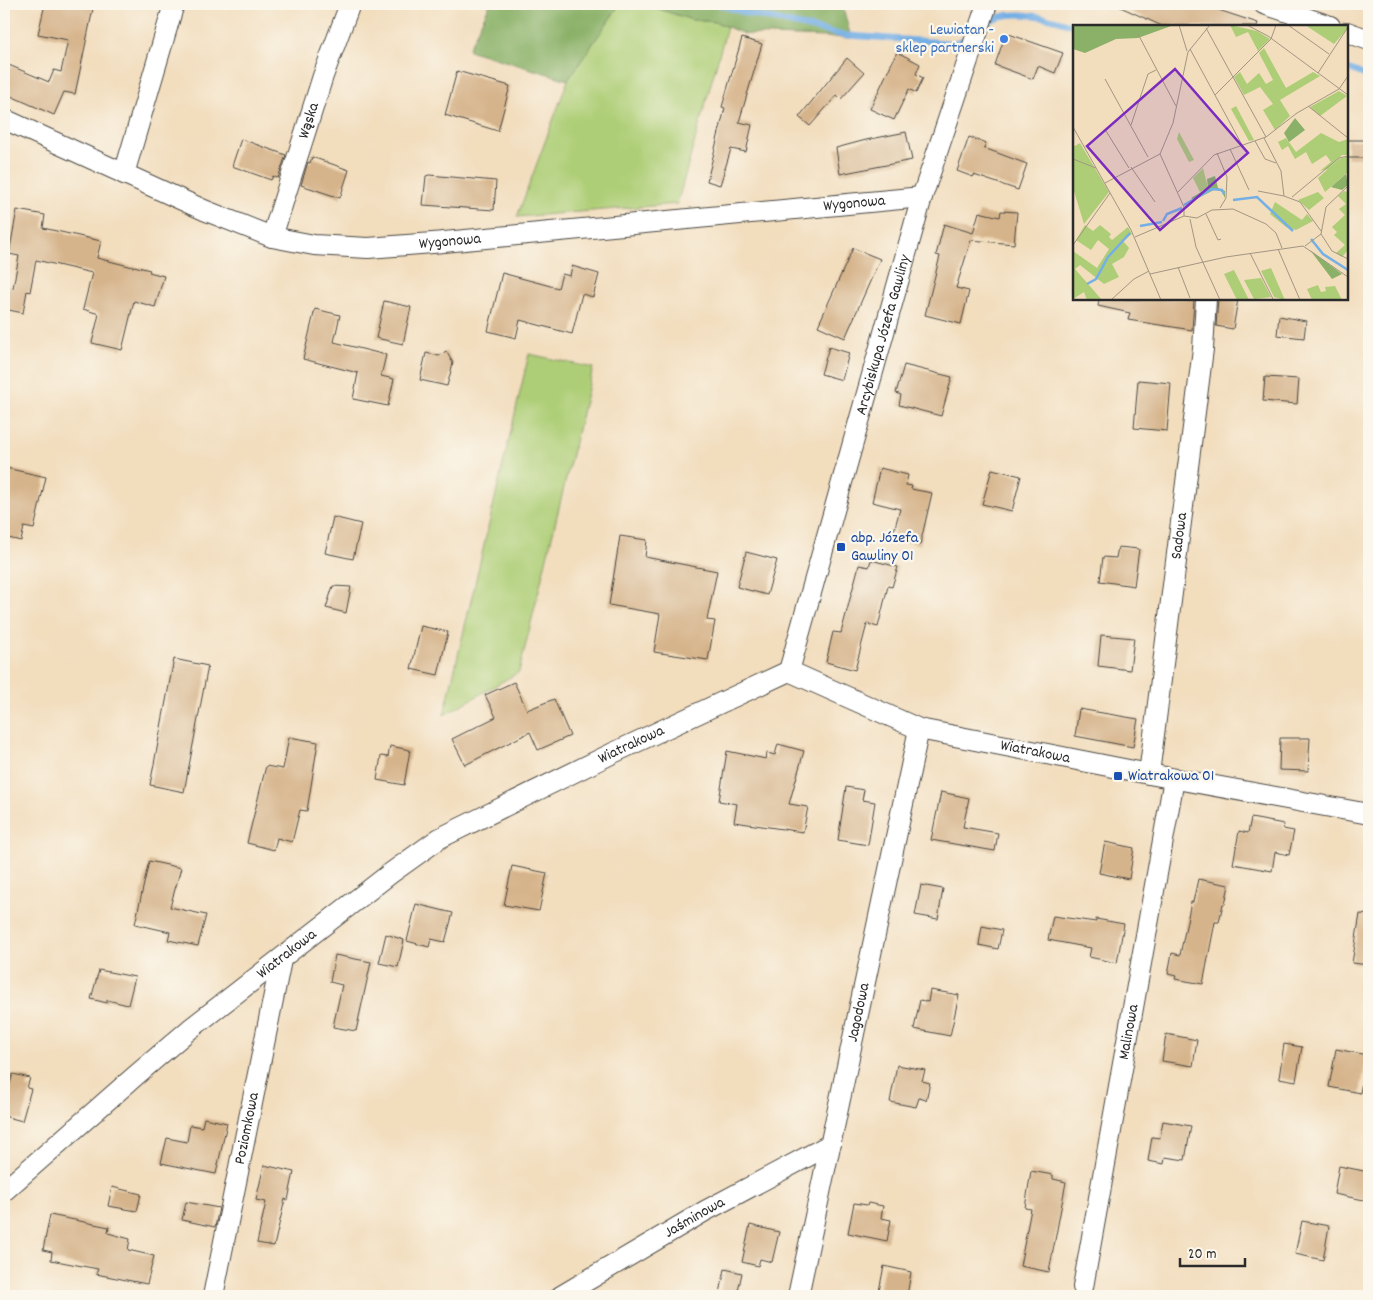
<svg xmlns="http://www.w3.org/2000/svg" width="1373" height="1300" font-family="Dekko,sans-serif">
	<style>
		.green { fill: #adce76; stroke: #6c7c50 }
		.forest { fill: #8ab167; stroke: #5a6e49 }
		.lines { fill: none; stroke-linecap: round; stroke-linejoin: round }
		.stream { stroke: #74afe5; stroke-width: 6 }
		.building { fill: #d6b48b }
		.minor-casing { stroke: #494641; stroke-width: 22 }
		.minor { stroke: #fff; stroke-width: 20 }
		.shop-dot { fill: #3f7fe0; stroke: #fbf7ec; stroke-width: 2 }
		.transit-dot { fill: #1a4fb4; stroke: #fbf7ec; stroke-width: 2 }
		.labels { text-anchor: middle; dominant-baseline: central; stroke-width: 4.5; stroke-linejoin: round; paint-order: stroke }
		.shop-label { font-size: 16px; fill: #366cbe; stroke: #fbf7ec; text-anchor: end }
		.street-label { font-size: 16px; fill: #2b2b2b; stroke: #fbf7ec }
		.transit-label { font-size: 16px; fill: #164399; stroke: #fbf7ec; text-anchor: start }
		.inset-river { fill: none; stroke: #74afe5; stroke-width: 2.5 }
		.inset-road { fill: none; stroke: #a29683; stroke-width: 1 }
		.view { fill: #7b2cbf; fill-opacity: 0.15; stroke: #7b2cbf; stroke-width: 2.5 }
		.inset-edge { fill: none; stroke: #2b2b2b; stroke-width: 2.5 }
	</style>
	<rect width="100%" height="100%" fill="#fbf7ec"/>
	<filter id="ink" filterUnits="userSpaceOnUse"><feTurbulence type="fractalNoise" baseFrequency=".02" numOctaves="2"/><feDisplacementMap in="SourceGraphic" scale="10" xChannelSelector="R" yChannelSelector="G"/><feConvolveMatrix kernelMatrix="1 2 1 2 8 2 1 2 1" color-interpolation-filters="sRGB"/></filter>
	<filter id="wash" filterUnits="userSpaceOnUse"><feTurbulence type="fractalNoise" baseFrequency=".0096" numOctaves="4" result="noise"/><feDisplacementMap in="SourceGraphic" scale="20" xChannelSelector="R" yChannelSelector="G"/><feGaussianBlur stdDeviation="1.12" result="paint"/><feColorMatrix in="noise" values="0 0 0 0 0 0 0 0 0 0 0 0 0 0 0 0 0 1.4 0 .05"/><feComposite in="paint" operator="in"/></filter>
	<g filter="url(#wash)">
		<rect width="100%" height="100%" fill="#f2ddbd"/>
		<path class="green" d="M620 4H644L692 20 716 22 727 27 677 204 517 217 568 80Z
			M529 354 593 368 519 672 444 715Z"/>
		<path class="forest" d="M490 4H620L568 80 468 50Z
			M644 4H842L851 38 744 34 716 22 692 20Z"/>
		<g class="lines">
			<path class="stream" d="M717 4 745 13 842 35 953 43 965 39 970 35
				M986 23C1008 7 1051 17 1075 26
				M1347 68 1369 77"/>
		</g>
		<g id="blocks">
			<path class="building" d="M45 4H94L75 94 64 92 54 115 4 93V63L49 82 54 70 61 72 68 40 38 34Z
				M1114 4H1200L1258 23 1257 26H1162Z
				M1006 33 1063 53 1055 73 1038 66 1033 79 995 65Z
				M742 38 762 44 739 122 752 125 746 152 731 149 720 185 707 181 725 108 722 107Z
				M897 52 920 64 916 74 923 78 916 93 909 89 894 120 870 109Z
				M847 58 864 73 841 99 837 95 810 126 799 117Z
				M457 71 510 86 498 131 445 115Z
				M906 132 912 160 840 174 836 148 866 140Z
				M969 137 986 143 984 148 1027 164 1018 190 974 175 973 177 957 171Z
				M241 139 286 155 278 178 273 176 271 180 232 166Z
				M1347 140H1367L1368 158H1347Z
				M312 157 349 170 340 198 301 185 308 162 310 163Z
				M429 175 496 181 494 210 423 205 426 176Z
				M17 210 45 215 43 228 101 241 97 258 133 267 134 266 150 270 149 272 164 276 155 307 134 301 122 350 92 343 99 314 83 309 92 273 36 260 30 292 27 291 23 313 4 309V286L13 288 19 256 9 254Z
				M1001 211 1017 212 1014 244 971 240 956 288 969 291 961 324 925 315 940 256 936 255 944 224 973 233 979 212 1000 217Z
				M853 248 880 259 845 338 818 326Z
				M572 266 599 274 593 297 582 294 572 334 520 320 516 338 488 331 502 273 558 288 562 274 570 276Z
				M1099 299H1194L1192 330 1128 320 1130 313 1098 306Z
				M1218 299H1238L1233 329 1216 326Z
				M384 301 411 307 403 344 376 338Z
				M315 309 340 315 334 342 386 355 381 376 394 379 388 406 353 399 358 373 303 359Z
				M1279 316 1306 321 1304 338 1277 335Z
				M829 347 849 353 842 380 821 374Z
				M446 351 453 363 447 386 420 380 426 353 439 356Z
				M904 365 952 377 941 416 899 405 901 395 896 393Z
				M1265 377 1299 379 1297 404 1263 401Z
				M1138 380 1171 383 1167 431 1134 428Z
				M6 468 46 477 34 529 24 527 21 541 4 537V479Z
				M880 468 908 475 906 485 912 486 911 489 932 493 920 545 892 538 900 509 872 502Z
				M992 469 1021 476 1012 511 982 504Z
				M333 517 361 524 353 559 325 553Z
				M620 536 647 540 645 557 717 571 707 620 715 621 708 660 654 652 660 614 609 605Z
				M1118 547 1139 549 1134 586 1100 581 1103 557 1116 558Z
				M746 552 777 560 767 595 737 587Z
				M871 560 898 567 892 587 888 586 878 627 867 624 855 670 826 662 833 632 841 633 859 565 869 567Z
				M333 586 351 587 346 613 326 608Z
				M421 626 448 632 438 675 411 669Z
				M1101 635 1134 638 1130 670 1098 666Z
				M174 659 208 666 184 792 150 785Z
				M514 682 527 710 554 699 570 736 538 750 530 732 465 765 452 739 496 717 485 695Z
				M1079 709 1138 719 1133 747 1075 736Z
				M289 737 318 742 307 811 300 810 292 842 277 838 274 850 247 843 266 766 283 769Z
				M1280 738H1310L1308 771 1279 770Z
				M778 744 804 751 789 804 808 807 803 832 734 822 737 804 719 801 727 751 766 759 767 753 775 755Z
				M390 746 410 750 404 785 377 780 381 756 388 757Z
				M846 787 864 790 862 800 875 802 868 845 838 840Z
				M941 792 969 798 963 827 998 833 995 851 931 840Z
				M1251 818 1284 824 1283 829 1294 831 1289 855 1275 852 1272 871 1233 864 1239 831 1248 833Z
				M1105 842 1134 848 1129 879 1099 873Z
				M149 861 181 868 170 907 206 915 198 946 168 940 170 932 135 924Z
				M512 866 547 873 539 911 504 905Z
				M1198 879 1229 885 1225 904H1223L1219 922H1215L1203 984 1175 979 1176 976 1168 974 1172 953 1180 955 1191 902H1193Z
				M921 885 943 889 938 919 915 915Z
				M416 904 453 913 445 942 431 939 429 947 407 941Z
				M1360 914 1369 915V965L1352 963Z
				M1053 916 1096 922V919L1124 924 1117 963 1089 957 1091 948 1048 940Z
				M982 926 1002 930 998 949 979 945Z
				M386 934 404 940 398 967 379 963Z
				M335 955 371 962 356 1031 333 1027 342 985 330 982Z
				M99 970 135 977 128 1005 107 1000V1003L91 999Z
				M930 990 959 995 950 1036 914 1029 920 1000 928 1002Z
				M1166 1034 1197 1040 1193 1066 1162 1061Z
				M1284 1044 1302 1047 1296 1081 1279 1078Z
				M1336 1049 1367 1055 1360 1093 1329 1087Z
				M897 1065 925 1070 922 1081 930 1083 926 1100 919 1098 916 1107 890 1102Z
				M13 1074 30 1078 27 1088 31 1089 22 1121 4 1116V1083L10 1084Z
				M204 1118 227 1123 216 1174 161 1163 167 1138 187 1142 190 1125 202 1127Z
				M1163 1121 1191 1126 1185 1160 1165 1157 1164 1164 1148 1161 1152 1137 1160 1138Z
				M264 1165 294 1172 288 1200 285 1199 274 1246 257 1243 266 1202 256 1200Z
				M1339 1166 1369 1172V1201L1334 1194Z
				M1031 1171 1053 1175V1179L1066 1182 1049 1272 1020 1266 1031 1209 1025 1208Z
				M112 1187 141 1194 137 1211 108 1206Z
				M186 1202 219 1208 215 1227 182 1220Z
				M854 1203 867 1205 868 1203 883 1206 881 1218 891 1220 887 1241 848 1233Z
				M50 1215 109 1227 108 1233 130 1239 128 1250 154 1256 147 1284 96 1274 98 1269 51 1260 52 1252 43 1250Z
				M1302 1221 1329 1226 1323 1260 1295 1254Z
				M750 1225 779 1232 772 1262 760 1259 758 1266 742 1262Z
				M884 1266 911 1272 907 1296H878Z
				M725 1269 742 1273 737 1296 720 1293Z"/>
		</g>
	</g>
	<g filter="url(#ink)">
		<use href="#blocks" fill-opacity="0" stroke="#494641" stroke-width="1"/>
		<g class="lines">
			<defs>
				<g id="minor">
					<path d="M1264 4 1330 26"/>
					<path d="M1347 32 1369 40"/>
					<path id="s1" d="M4 119 204 210 272 237 314 245 368 248 433 243 922 197"/>
					<path d="M124 174 174 4"/>
					<path id="s2" d="M272 237 323 76 350 4"/>
					<path id="s3" d="M789 671 922 197 987 4"/>
					<path id="s4" d="M1149 774 1203 349 1206 299"/>
					<path id="s5" d="M4 1191 134 1077 190 1029 391 873 440 838 613 753 789 671 919 729 1149 774 1369 814"/>
					<path id="s6" d="M1083 1287 1174 779"/>
					<path id="s7" d="M213 1296 281 960"/>
					<path id="s8" d="M561 1296 705 1211 831 1144"/>
					<path id="s9" d="M798 1296 919 729"/>
				</g>
			</defs>
			<use href="#minor" class="minor-casing"/>
			<use href="#minor" class="minor"/>
		</g>
	</g>
	<circle class="shop-dot" cx="1004" cy="39" r="5"/>
	<g class="transit-dot">
		<rect x="836" y="542" width="10" height="10" rx="2.5"/>
		<rect x="1113" y="771" width="10" height="10" rx="2.5"/>
	</g>
	<g class="labels">
		<g class="shop-label">
			<text x="994" y="30">Lewiatan -<tspan x="994" dy="18">sklep partnerski</tspan></text>
		</g>
		<g class="street-label">
			<text stroke="none"><textPath href="#s2" startOffset="122">Wąska</textPath></text>
			<text stroke="none"><textPath href="#s1" startOffset="878">Wygonowa</textPath></text>
			<text stroke="none"><textPath href="#s1" startOffset="472">Wygonowa</textPath></text>
			<text stroke="none"><textPath href="#s3" startOffset="349">Arcybiskupa Józefa Gawliny</textPath></text>
			<text stroke="none"><textPath href="#s4" startOffset="240">Sadowa</textPath></text>
			<text stroke="none"><textPath href="#s5" startOffset="774">Wiatrakowa</textPath></text>
			<text stroke="none"><textPath href="#s5" startOffset="1209">Wiatrakowa</textPath></text>
			<text stroke="none"><textPath href="#s5" startOffset="369">Wiatrakowa</textPath></text>
			<text stroke="none"><textPath href="#s9" startOffset="290">Jagodowa</textPath></text>
			<text stroke="none"><textPath href="#s6" startOffset="259">Malinowa</textPath></text>
			<text stroke="none"><textPath href="#s7" startOffset="171">Poziomkowa</textPath></text>
			<text stroke="none"><textPath href="#s8" startOffset="155">Jaśminowa</textPath></text>
		</g>
		<g class="transit-label">
			<text x="851" y="538">abp. Józefa<tspan x="851" dy="18">Gawliny 01</tspan></text>
			<text x="1128" y="776">Wiatrakowa 01</text>
		</g>
	</g>
	<g transform="translate(1073 25)">
		<rect width="275" height="275" fill="#f2ddbd"/>
		<path d="M157 0 184 6 197 14 185 26 175 7 163 12ZM232 0H275V3L261 19ZM191 23 213 63 240 47 247 51 207 75 217 91 202 105 190 85 200 79 187 62 171 70 161 52 167 47 174 59 186 48 193 59 200 55 186 28ZM266 66 274 71 247 91 237 82ZM163 81 181 115 176 116 158 84ZM106 107 121 135 116 137 104 114ZM248 108 266 117 275 114V130H269L255 144 247 146 258 137 253 130 239 139 233 127 222 134 215 121 209 125 205 117 213 113 223 127ZM7 118 36 167 11 199 0 163V122ZM275 131V147L252 167 245 153 266 134ZM130 143 135 163 127 167 120 153ZM271 166 275 167V225L269 232 263 228 272 220 261 210 264 207 259 202 272 190 266 184 273 179 265 171ZM245 167 251 173 236 185 225 175ZM202 177 229 195 234 189 240 196 223 205 213 202 197 189ZM12 200 20 206 27 200 38 209 36 212 39 215 55 202 59 209 50 216 56 223 51 232 39 239 46 252 31 259 7 240 2 244 29 275H14L11 267 0 274V226L24 243 36 224 25 215 18 225 3 215ZM198 243 211 273 212 275 201 272 188 246ZM161 245 176 275H164L151 249ZM188 253 198 272 181 274 171 255ZM245 260 248 267 253 266 252 262 262 261 269 275H239L234 264Z" fill="#adce76"/>
		<path d="M0 0H101L65 13 43 14 12 28 0 24ZM222 93 232 105 216 117 211 108ZM273 149 275 160 269 165 258 162ZM142 151 145 163 152 166V173L149 167 143 164 121 175 118 173 135 163 134 154ZM237 225 269 249 259 254Z" fill="#8ab167"/>
		<path class="inset-river" d="M160 175 184 172 220 206M111 180 139 164 149 165 151 169M90 196 94 189 109 183M67 201 89 197M238 214 250 229 275 245M14 259 23 254 35 232 57 208"/>
		<path class="inset-road" d="M106 0 114 26M174 0 195 11 275 70M215 0 256 29M133 3 193 112M65 9 103 81M117 24 169 120M245 48 275 2M32 54 75 132M142 70 198 14 203 0M235 81 275 113M58 100 75 49 83 45M0 102 58 205 88 275M33 106 56 143M191 113 208 146 211 171 227 177 248 206M182 116 192 134 203 138M157 124 176 165M144 128 154 152 153 173 147 183M87 129 111 182V191M0 134 23 143M58 142 82 177M32 158 87 129 100 98 115 27 137 0M185 166 211 171M105 167 141 130 193 112 224 88 266 64 275 51M219 172 266 133 275 131M133 189 145 215 148 214M117 194 123 222 147 275M248 209 259 226 275 234M62 212 111 191 124 193 139 185 160 184 193 199 203 208 209 223M0 220 37 168M232 221 248 209 253 182 275 161M205 224 227 275M177 228 200 274M105 242 117 273M77 249 153 232 230 221 275 252M38 275 61 254 76 246M106 275H122"/>
		<path class="view" d="M102 44 175 128 87 205 14 121Z"/>
		<rect width="275" height="275" class="inset-edge"/>
	</g>
	<rect width="1373" height="1300" fill="none" stroke="#fbf7ec" stroke-width="20"/>
	<path d="M1180 1258v8h65v-8" fill="none" stroke="#2b2b2b" stroke-width="2.5"/>
	<text x="1188" y="1258" font-size="15" fill="#2b2b2b" stroke="#fbf7ec" stroke-width="4" paint-order="stroke">20 m</text>
</svg>
